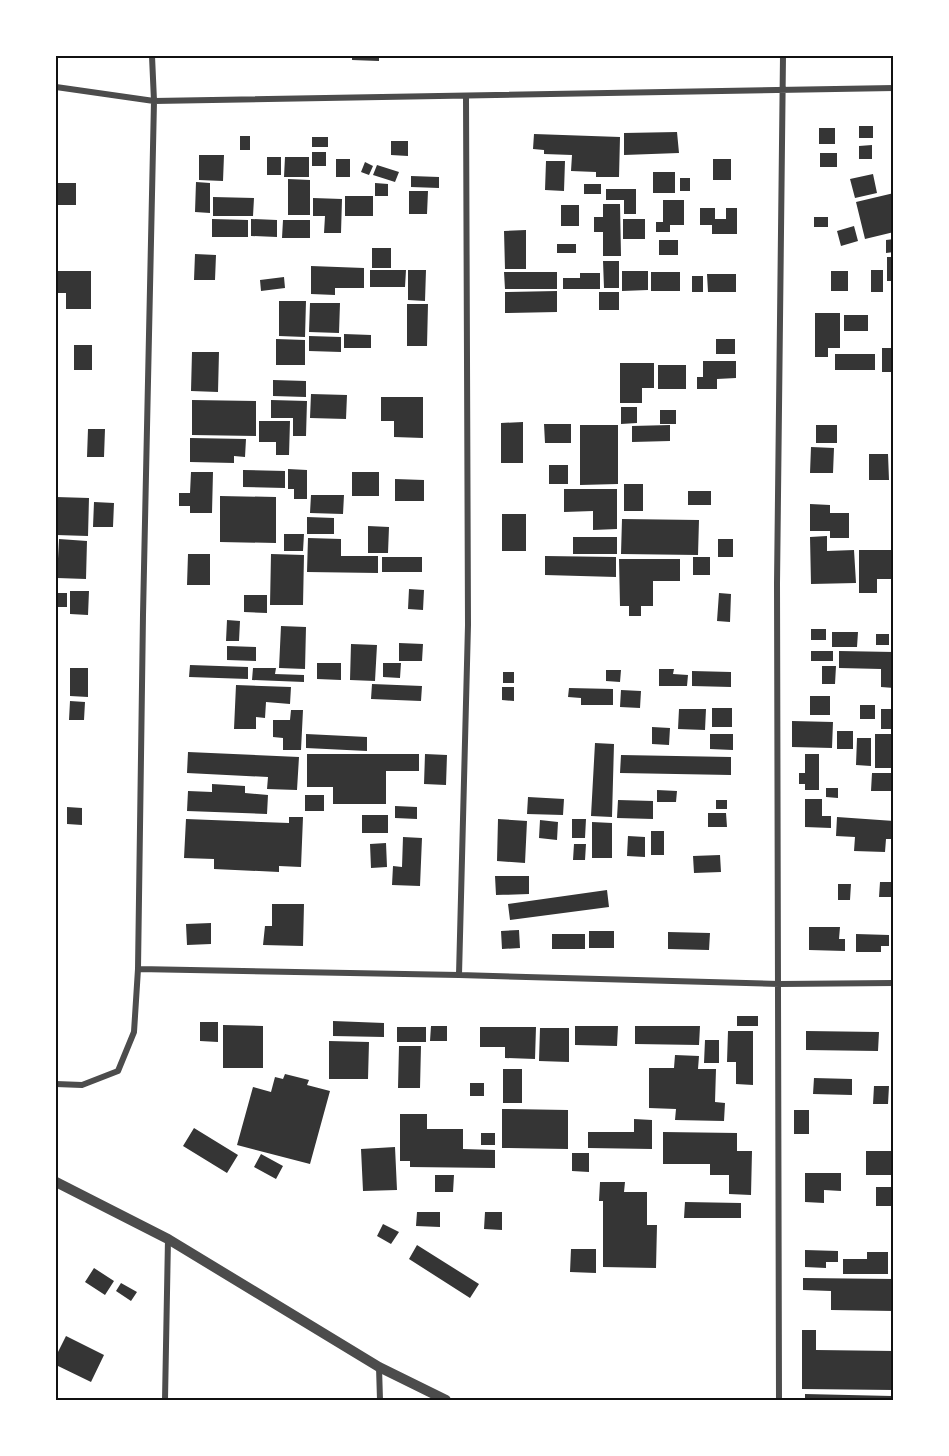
<svg xmlns="http://www.w3.org/2000/svg" width="949" height="1456" font-family="Montserrat,sans-serif">
	<style>
		.building { fill: #353535 }
		.lines { fill: none; stroke-linecap: round; stroke-linejoin: round }
		.minor { stroke: #4c4c4c; stroke-width: 6 }
		.tertiary { stroke: #4c4c4c; stroke-width: 10 }
		.neatline { fill: none; stroke: #111; stroke-width: 2 }
	</style>
	<rect width="100%" height="100%" fill="#fff"/>
	<path class="building" d="M352 56H379V61L352 60Z
		M859 126H873V138H859Z
		M819 128H835V144H819Z
		M677 132 679 153 624 155V133Z
		M534 134 620 137 619 177H596V172L571 171 572 155 544 154V150L533 149Z
		M240 136H250V150H240Z
		M312 137H328V147H312Z
		M391 141H408V156L391 155Z
		M872 145V159H859V146Z
		M312 152H326V166H312Z
		M820 153H837V167H820Z
		M199 155H224L223 181 199 180Z
		M267 157H281V175H267Z
		M285 157H309V177H284Z
		M336 159H350V177H336Z
		M713 159H731V180H713Z
		M546 161H565L564 191 545 190Z
		M365 162 373 166 369 175 361 172Z
		M377 165 399 172 395 182 373 175Z
		M653 172H675V193H653Z
		M873 174 877 193 855 198 850 179Z
		M411 176 439 177V188L411 187Z
		M680 178H690V191H680Z
		M288 179 310 180V215H288Z
		M196 182 210 183V213L195 212Z
		M56 183H76V205H56Z
		M375 183 388 184V196H375Z
		M584 184H601V194H584Z
		M606 189H636V214H624V200H606Z
		M409 191H428L427 214H409Z
		M894 193V232L865 239 856 202Z
		M345 196H373V216H345Z
		M213 197 254 198 253 216H213Z
		M313 198 342 199 341 233H324L325 216H313Z
		M663 200H684V225H670V232H656V222H663Z
		M603 204H620L621 256H603V232H594V217H603Z
		M561 205H579V226H561Z
		M700 208H715V219H726V208H737V234H712V225H700Z
		M814 217H828V227H814Z
		M212 219 248 220V237H212Z
		M251 219 277 220V237L251 236Z
		M623 219H645V239H623Z
		M283 220H310V238H282Z
		M854 226 858 241 841 246 837 231Z
		M526 230V269H505L504 231Z
		M894 239V252L886 253V240Z
		M659 240H678V255H659Z
		M557 244H576V253H557Z
		M372 248H391V268H372Z
		M195 254 216 255 215 280H194Z
		M887 257H894V281H887Z
		M603 261H619V288H604Z
		M311 266 364 268V288H335V295L311 294Z
		M370 270H406L405 287H370Z
		M408 270H426L425 301 408 300Z
		M871 270H883V292H871Z
		M56 271H91V309H66V293H56Z
		M622 271H648V290L622 291Z
		M831 271H848V291H831Z
		M504 272H557V289H505Z
		M651 272H680V291H651Z
		M580 273H600V289H563V278H580Z
		M707 274H736V292H708Z
		M692 276H703V292H692Z
		M284 277 285 288 261 291 260 280Z
		M557 291V312L505 313V292Z
		M599 292H619V310H599Z
		M279 301H306L305 337 279 336Z
		M310 303H340L339 333 309 332Z
		M407 304H428L427 346H407Z
		M815 313H840V348H828V357H815Z
		M844 315H868V331H844Z
		M344 334 371 335V348H344Z
		M309 336 341 337V352L309 351Z
		M276 339 305 340V365H276Z
		M716 339H735V354H716Z
		M74 345H92V370H74Z
		M882 348H894V372H882Z
		M192 352H219L218 392 191 391Z
		M835 354H875V370H835Z
		M703 361H736V378L717 379V389H697V377H703Z
		M620 363H654V388H642V403H620Z
		M658 365H686V389H658Z
		M273 380 306 381V397L273 396Z
		M311 394 347 395 346 419 310 418Z
		M381 397H423V438L394 437V421H381Z
		M192 400 256 401V436L192 435Z
		M271 400 307 401 306 436H293V418H271Z
		M621 407H637V423L621 424Z
		M660 410H676V424H660Z
		M259 421H290L289 455H276V442H259Z
		M523 422V463H501V423Z
		M544 424H571V443H545Z
		M580 425H618V484L580 485Z
		M670 425V441L632 442V426Z
		M816 425H837V443H816Z
		M88 429H105L104 457H87Z
		M190 438 246 439 245 457 234 456V463L190 462Z
		M811 447 834 448 833 473H810Z
		M869 454H888L889 480H869Z
		M549 465H568V484H549Z
		M288 469 307 470V499H294V489H288Z
		M243 470 285 471V488L243 487Z
		M191 472H213L212 513H190V506H179V493H190Z
		M352 472H379V496H352Z
		M395 479 424 480V501H395Z
		M624 484H643V511H624Z
		M564 489H617V529L593 530V511L564 512Z
		M688 491H711V505H688Z
		M311 495H344L343 514 310 513Z
		M220 496 276 497V543L220 542Z
		M56 497 89 498 88 536 56 535Z
		M94 502 114 503 113 527H93Z
		M810 504 830 505V513H849V538H830V531H810Z
		M502 514H526V551H502Z
		M307 517 334 518V534H307Z
		M622 519 699 520 698 555 621 554Z
		M368 526 389 527 388 553H368Z
		M284 534H304L303 551H284Z
		M827 536V551L854 550 856 583 811 584 810 537Z
		M573 537H617V554H573Z
		M308 538 341 539V556H378V573L307 572Z
		M59 539 87 541 86 579 57 578Z
		M718 539H733V557H718Z
		M859 550H894V579H877V593H859Z
		M188 554H210V585H187Z
		M271 554 304 555 303 605H270Z
		M545 556 616 557V577L545 575Z
		M382 557H422V572H382Z
		M693 557H710V575H693Z
		M619 559H680V581H653V606H641V616H629V606H620Z
		M409 589 424 590 423 610 408 609Z
		M70 591H89L88 615 70 614Z
		M56 593H67V607H56Z
		M719 593 731 594 730 622 717 621Z
		M244 595H267V613L244 612Z
		M227 620 240 621 239 641H226Z
		M281 626 306 627 305 669 279 668Z
		M811 629H826V640H811Z
		M832 632H858L857 647H832Z
		M876 634H889V645H876Z
		M399 643 423 644 422 661H399Z
		M351 644 377 645 375 681 350 680Z
		M227 646 256 647V661L227 660Z
		M811 651H833V661H811Z
		M839 651 894 652V688L881 687V669L839 668Z
		M317 663H341V680L317 679Z
		M383 663H401L400 678 383 677Z
		M190 665 248 667V679L189 677Z
		M822 666H836L835 684H822Z
		M70 668H88V697L70 696Z
		M253 668H276L275 674 304 675V682L252 680Z
		M659 669H674L673 674 688 675 687 686H659Z
		M606 670H621L620 682 606 681Z
		M692 671 731 672V687L692 686Z
		M503 672H514V683H503Z
		M372 684 422 686 421 701 371 699Z
		M236 685 291 687 290 704 266 702 265 718 256 717V729H234Z
		M502 687H514V701L502 700Z
		M569 688 613 689V705H581V698L568 697Z
		M621 690 641 691 640 708 620 707Z
		M810 696H830V715H810Z
		M70 701 85 702 84 720H69Z
		M860 705H875V719H860Z
		M712 708H732V727H712Z
		M679 709H706L705 730 678 729Z
		M881 709H894V729H881Z
		M291 710H303L301 750H283V738L273 737V720H290Z
		M792 721 833 722 832 748 792 747Z
		M652 727 670 728 669 745 652 744Z
		M837 731H853V749H837Z
		M306 734 367 737V751L306 748Z
		M710 734H733V750L710 749Z
		M875 734H894V768H875Z
		M857 738H871V766L856 765Z
		M595 743 614 744 612 817 591 816Z
		M188 752 299 757 297 790 267 789 268 777 187 773Z
		M307 754H419V771H386V804H333V787H307Z
		M425 754 447 755 446 785 424 784Z
		M805 754H819V790H805V784H799V773H805Z
		M621 755 731 757V775L620 773Z
		M872 773H894V791H871Z
		M212 784 245 786V793L268 795 267 814 187 811 188 791 212 792Z
		M826 788H838V798L826 797Z
		M657 790 677 791 676 802H657Z
		M305 795H324V811H305Z
		M528 797 564 799 563 815 527 814Z
		M805 799H822V816H831V828L805 827Z
		M618 800 653 801V819L617 818Z
		M716 800H727V809H716Z
		M395 806 417 807V819L395 818Z
		M67 807 82 808V825L67 824Z
		M708 813H726L727 827H708Z
		M362 815H388V833H362Z
		M289 817H303L301 867 279 866V872L214 869V859L184 858 186 819 289 823Z
		M837 817 894 821V839H886L885 852 854 851 855 837 836 836Z
		M498 819 527 821 525 863 497 861Z
		M572 819H586L585 838H572Z
		M540 820 558 822 557 840 539 838Z
		M592 822 612 823V858H592Z
		M651 831H664V855H651Z
		M628 836 645 837V857L627 856Z
		M403 837 422 838 420 886 392 885 393 866 402 867Z
		M386 843 387 867 371 868 370 844Z
		M574 844H586L585 860H573Z
		M720 855 721 872 694 873 693 856Z
		M495 876H529V894L496 895Z
		M880 882H892V897H879Z
		M838 884H851L850 900H838Z
		M607 890 609 907 510 920 508 904Z
		M272 904H304L303 946 263 945 265 926H272Z
		M211 923V944L187 945 186 924Z
		M809 927H840L839 939H845V951L809 950Z
		M519 930 520 948 502 949 501 931Z
		M589 931H614V948H589Z
		M668 932 710 933 709 950 668 949Z
		M552 934H585V949H552Z
		M856 934 889 935V946H881V952H856Z
		M737 1016H758V1026H737Z
		M333 1021 384 1023V1037L333 1036Z
		M200 1022H218V1042L200 1041Z
		M223 1025 263 1026V1068H223Z
		M431 1026H447V1041H430Z
		M575 1026H618L617 1046 575 1045Z
		M635 1026H700L699 1045 635 1044Z
		M397 1027H426V1042H397Z
		M480 1027H536L535 1059 505 1058V1047H480Z
		M540 1028H569V1062L539 1061Z
		M728 1031H753V1085L736 1084V1062H727Z
		M806 1031 879 1032 878 1051 806 1050Z
		M705 1040H719V1063H704Z
		M329 1041 369 1042 368 1079H329Z
		M399 1046H421L420 1088H398Z
		M675 1055 699 1056 698 1069H716L715 1102 725 1103 724 1121 675 1120 676 1109 649 1108V1068H674Z
		M503 1069H522V1103H503Z
		M285 1074 309 1080 307 1085 330 1091 310 1164 237 1145 253 1087 271 1092 275 1077 283 1079Z
		M814 1078 852 1079V1095L813 1094Z
		M470 1083H484V1096H470Z
		M874 1086H889L888 1104H873Z
		M502 1109 568 1110V1149L502 1148Z
		M794 1110H809V1134H794Z
		M400 1114H427V1129H463V1149L495 1150V1168L410 1167V1161H400Z
		M634 1119 652 1120V1149L588 1148V1132H634Z
		M194 1128 238 1155 227 1173 183 1146Z
		M663 1132 737 1133V1151H752L751 1195 729 1194V1175H710V1164H663Z
		M481 1133H495V1145H481Z
		M395 1147 397 1190 363 1191 361 1149Z
		M866 1151H894V1175H866Z
		M572 1153H589V1172L572 1171Z
		M261 1154 283 1166 276 1179 254 1167Z
		M805 1173H841V1191L824 1190V1203L805 1202Z
		M435 1175H454L453 1192H435Z
		M600 1182H625L624 1192H647V1225H657L656 1268 603 1267V1201H599Z
		M876 1187H894V1206H876Z
		M685 1202 741 1203V1218H684Z
		M417 1212H440V1227L416 1226Z
		M485 1212H502V1230L484 1229Z
		M383 1224 399 1232 391 1244 377 1236Z
		M417 1245 479 1284 470 1298 409 1259Z
		M571 1249H596V1273L570 1272Z
		M805 1250 838 1251V1262H826V1268L805 1267Z
		M867 1252H888V1274H843V1259H867Z
		M94 1268 114 1281 105 1295 85 1282Z
		M803 1278 894 1279V1311L831 1310V1291L803 1290Z
		M121 1283 137 1292 131 1301 116 1291Z
		M802 1330H816V1350L894 1351V1390L802 1389Z
		M66 1336 104 1355 91 1382 56 1365V1356Z
		M805 1394 892 1396V1400H805Z"/>
	<g class="lines">
		<path class="minor" d="M56 87 154 101 894 88
			M138 969 459 975 779 984 894 983
			M459 975 468 625 466 96
			M56 1084 82 1085 118 1071 134 1032 138 969 143 615 154 101 152 56
			M379 1367 380 1400
			M165 1400 168 1239
			M779 1400 777 584 783 56"/>
		<path class="tertiary" d="M56 1182 168 1239 379 1367 446 1400"/>
	</g>
	<rect width="949" height="1456" fill="none" stroke="#ffffff" stroke-width="114"/>
	<rect x="57" y="57" width="835" height="1342" class="neatline"/>
</svg>
